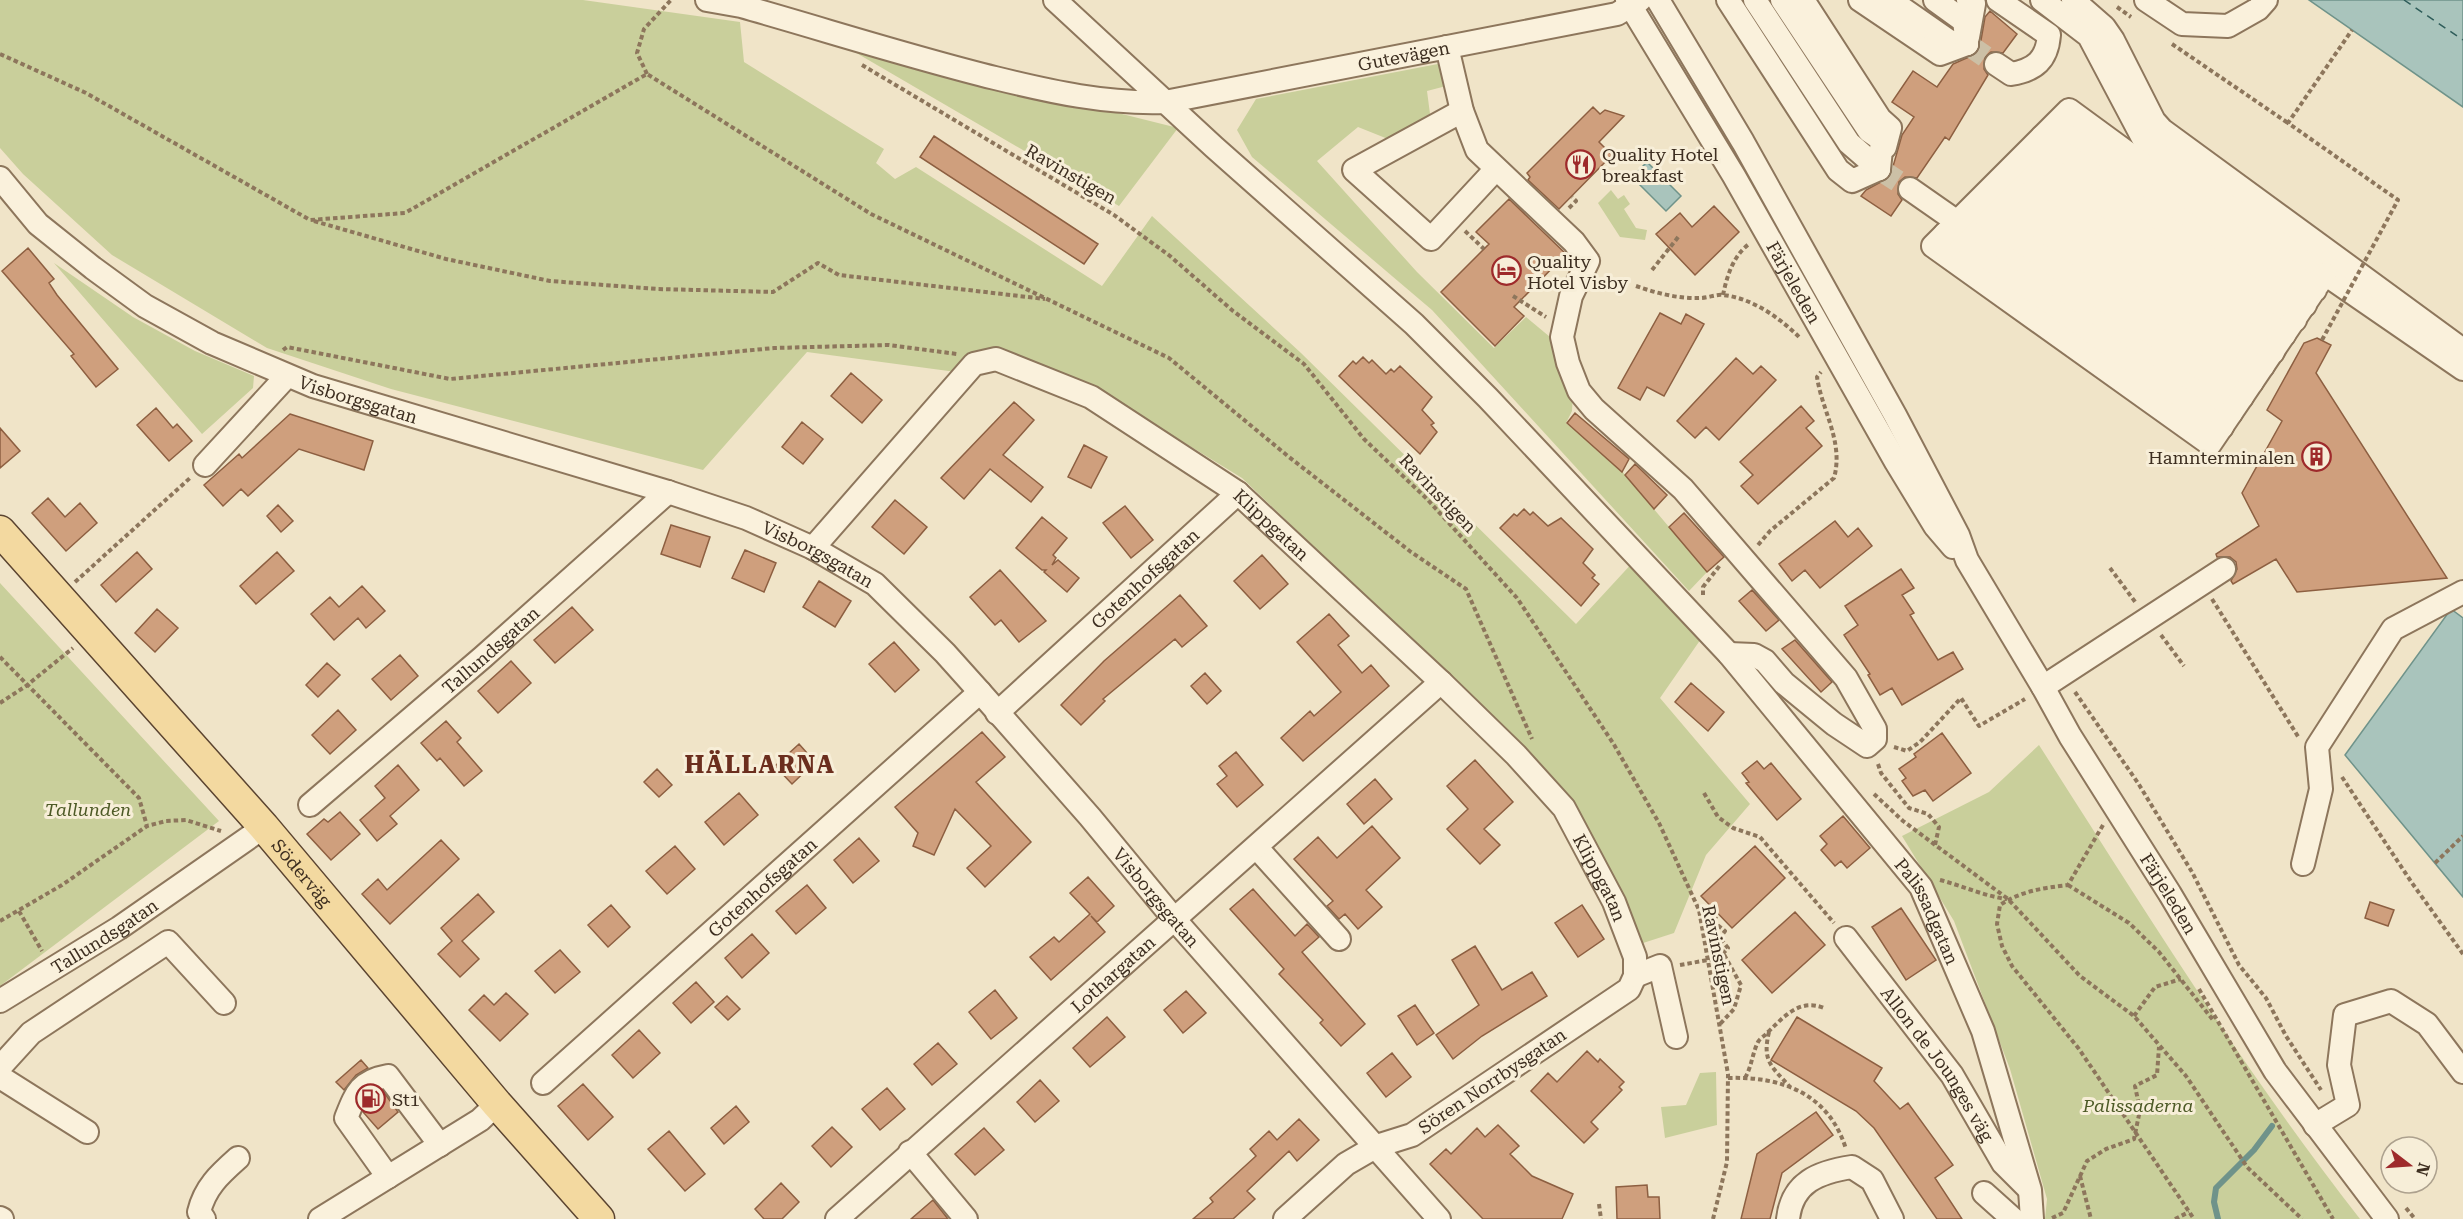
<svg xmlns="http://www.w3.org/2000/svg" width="2463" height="1219" font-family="'Roboto Serif',serif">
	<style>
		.green { fill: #c9cf9b }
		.water { fill: #a9c4bc; stroke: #6f938a; stroke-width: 1.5 }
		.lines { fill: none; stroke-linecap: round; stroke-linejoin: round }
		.stream { stroke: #6f938a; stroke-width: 6 }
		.ferry { stroke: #2f5d5a; stroke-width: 1.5; stroke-dasharray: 8 6; stroke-linecap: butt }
		.building { fill: #cf9f7d; stroke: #8d5f41; stroke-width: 1.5 }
		.minor-tunnel { stroke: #ccc0a6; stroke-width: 22; stroke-dasharray: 22 11; stroke-linecap: butt }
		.minor-casing { stroke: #8d765c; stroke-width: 26 }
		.major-casing { stroke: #5b4430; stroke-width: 33 }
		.path { stroke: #8d765c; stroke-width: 4; stroke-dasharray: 4.5 3; stroke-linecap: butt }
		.minor { stroke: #faf1dc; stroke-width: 22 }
		.major { stroke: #f3d9a0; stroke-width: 30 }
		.path-bridge { stroke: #8d765c; stroke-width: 4; stroke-dasharray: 4.5 3; stroke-linecap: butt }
		.labels { text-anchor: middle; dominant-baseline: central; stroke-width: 6; stroke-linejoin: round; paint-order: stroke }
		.street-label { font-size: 18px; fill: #3d2e20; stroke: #f7eed8 }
		.poi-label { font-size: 18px; fill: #3d2e20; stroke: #f7eed8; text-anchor: start }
		.park-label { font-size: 18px; font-style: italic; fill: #4d5a26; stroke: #f7eed8 }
		.district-label { font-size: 24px; font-weight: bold; letter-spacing: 1.5px; fill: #6b2e1e; stroke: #f7eed8 }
	</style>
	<rect width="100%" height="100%" fill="#f0e4c8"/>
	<path class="green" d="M0 0H583L740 22 744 62 884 149 876 163 895 179 916 167 1102 286 1152 216 1301 353 1576 624 1635 560 1703 636 1660 698 1750 804 1706 855 1674 933 1640 944 1624 901 1448 675 1242 478 1095 388 998 350 956 372 807 352 703 470 391 389 267 348 112 255 23 174 0 148Z
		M841 44 1178 128 1119 206Z
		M1443 63 1450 85 1427 91 1430 114 1388 139 1358 127 1317 161 1417 272 1494 348 1526 317 1556 342 1573 392 1572 411 1566 423 1615 463 1707 572 1689 591 1432 310 1252 157 1237 130 1256 99Z
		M1611 190 1618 199 1624 195 1630 204 1624 209 1636 228 1647 230 1645 240 1620 237 1598 203Z
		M54 263 133 317 195 351 254 376 253 388 202 434Z
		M0 583 219 821 0 986Z
		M2039 745C2142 906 2242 1068 2360 1219H2045L2047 1199 2010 1069 1954 921 1902 836 1989 792Z
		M1716 1072 1717 1125 1665 1138 1661 1107 1686 1105 1700 1073Z"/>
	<path class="water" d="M2309 0H2463V107Z
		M1647 162 1681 196 1666 211 1632 177Z
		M2451 609 2463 618V897L2345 755Z"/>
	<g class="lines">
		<path class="stream" d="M2218 1219 2214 1202 2216 1188 2254 1150 2272 1126"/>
		<path class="ferry" d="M2404 0 2463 40"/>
	</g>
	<path class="building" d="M1990 11 2017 34 2003 53 1991 52 1985 57 1984 69 1988 75 1949 140 1945 137 1917 178 1905 177 1899 182 1898 194 1902 200 1891 216 1861 196 1866 190 1890 177 1902 135 1914 117 1892 102 1913 71 1937 87 1953 64 1976 54 1980 46 1985 17Z
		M1593 107 1600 114 1605 110 1624 116 1599 142 1612 155 1559 209 1528 180 1530 177 1527 173Z
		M934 136 1098 244 1084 264 920 157Z
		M1509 199 1566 254 1514 307 1524 316 1495 346 1441 292 1489 244 1476 232Z
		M1714 206 1739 232 1695 275 1656 234 1680 213 1692 227Z
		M28 248 54 279 49 283 57 295 118 369 96 387 71 356 74 354 2 271Z
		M1660 313 1681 324 1686 314 1704 324 1664 396 1647 387 1640 400 1618 388Z
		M2317 338 2331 345 2316 373 2447 578 2297 592 2276 559 2233 584 2231 581 2237 569 2236 562 2230 557H2217L2216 554 2259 526 2242 493 2282 421 2267 410 2304 343Z
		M1363 357 1369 363 1372 360 1386 374 1391 369 1394 372 1400 366 1432 397 1422 410 1434 423 1431 425 1437 432 1420 454 1339 376 1353 361 1356 364Z
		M1736 358 1753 374 1761 366 1776 380 1719 440 1706 427 1695 438 1677 421Z
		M851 373 882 400 862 423 831 396Z
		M1014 402 1034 420 1003 455 1043 487 1031 502 990 469 964 499 941 478Z
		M1801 406 1814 421 1806 428 1822 446 1758 504 1741 486 1753 475 1740 462Z
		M156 408 173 428 177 424 192 441 169 461 137 425Z
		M1575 413 1629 459 1622 472 1567 423Z
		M290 414 373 441 364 470 299 449 248 496 241 489 223 506 204 485 239 454 242 458Z
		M802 422 823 439 803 464 782 447Z
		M0 428 20 451 0 468Z
		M1084 445 1107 457 1091 488 1068 477Z
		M1635 464 1667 495 1654 509 1625 475Z
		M48 498 65 517 80 503 97 523 66 551 32 513Z
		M895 500 927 527 904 554 872 527Z
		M278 505 293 521 281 532 267 516Z
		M1125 506 1153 540 1131 558 1103 523Z
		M1524 509 1530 515 1533 512 1548 526 1561 518 1593 549 1583 563 1595 575 1592 578 1599 584 1581 606 1500 528 1514 514 1517 516Z
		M1684 513 1724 557 1707 572 1669 527Z
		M1042 517 1067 538 1053 555 1056 558 1052 565 1058 560 1079 578 1067 592 1044 572 1046 570H1042L1016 548Z
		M1835 521 1848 537 1858 528 1872 546 1820 588 1805 570 1792 581 1779 564Z
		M671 525 710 537 700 567 661 554Z
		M745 550 776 563 764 592 732 578Z
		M137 552 152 569 116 602 101 585Z
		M277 552 294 571 256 604 240 586Z
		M1262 555 1288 584 1260 609 1234 581Z
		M1901 569 1914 588 1902 595 1914 613 1910 615 1938 660 1953 652 1963 669 1902 705 1892 688 1880 695 1868 675 1870 674 1844 635 1858 625 1845 606Z
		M1000 570 1046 621 1019 642 1001 620 995 625 970 597Z
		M819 581 851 601 835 627 803 607Z
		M362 586 385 611 366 628 358 618 334 640 311 614 330 597 339 607Z
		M1752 590 1779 620 1766 631 1739 601Z
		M1180 595 1207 626 1182 647 1175 639 1103 699 1105 701 1081 725 1061 705 1104 661Z
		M572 607 593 630 555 663 534 640Z
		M157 609 178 628 155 652 135 633Z
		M1329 614 1349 636 1338 645 1362 673 1371 665 1389 686 1303 761 1281 738 1310 711 1314 716 1341 692 1297 642Z
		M1795 640 1832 682 1821 692 1782 649Z
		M894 642 919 670 895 692 869 664Z
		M400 655 418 676 391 700 372 679Z
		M511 661 531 683 498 713 478 691Z
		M327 663 340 675 318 697 306 685Z
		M1205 673 1221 691 1207 704 1191 686Z
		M1691 683 1724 712 1708 731 1675 702Z
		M338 710 356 730 330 754 312 735Z
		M446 721 461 738 457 742 482 771 464 786 440 758 437 761 421 743Z
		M982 732 1005 757 976 782 1031 842 985 887 967 868 991 846 955 809 934 855 913 846 918 833 895 807Z
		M1942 733 1971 773 1933 801 1925 790 1913 796 1902 781 1906 778 1899 769 1916 757 1914 754Z
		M799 744 815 762 792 784 775 766Z
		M1236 752 1263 785 1237 807 1217 784 1227 776 1219 766Z
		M1475 760 1513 802 1484 829 1500 845 1480 864 1447 829 1468 809 1447 786Z
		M1757 761 1764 769 1771 763 1801 799 1777 820 1746 783 1749 782 1742 773Z
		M398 765 419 790 390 816 397 824 377 841 360 820 385 798 375 786Z
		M657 769 672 785 659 797 644 782Z
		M1375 779 1392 799 1364 824 1347 804Z
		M739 793 758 815 724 845 705 822Z
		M340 812 360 834 331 860 307 834 324 819 328 822Z
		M1843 816 1870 848 1847 868 1841 861 1835 866 1821 850 1827 844 1820 836Z
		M1372 826 1400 858 1366 890 1382 907 1358 929 1345 914 1339 919 1327 906 1333 901 1294 859 1318 837 1337 858Z
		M859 838 879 861 853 883 834 860Z
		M441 840 459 859 390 924 362 894 378 879 387 890Z
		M675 846 695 869 667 894 646 871Z
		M1755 846 1785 878 1732 928 1701 896Z
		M1088 877 1114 906 1097 922 1091 916 1105 932 1051 980 1030 957 1054 937 1059 942 1090 914 1070 893Z
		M807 885 826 908 796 934 776 911Z
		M1253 889 1295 936 1307 924 1319 937 1302 952 1365 1024 1341 1046 1320 1023 1323 1020 1279 974 1284 969 1230 909Z
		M478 894 494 912 462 941 479 959 460 977 438 954 452 941 441 928Z
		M2370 902 2394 910 2388 926 2365 918Z
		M611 905 630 927 608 947 588 925Z
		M1582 905 1604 939 1578 957 1555 923Z
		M1901 908 1936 960 1906 980 1872 927Z
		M1795 912 1825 945 1772 993 1742 960Z
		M752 934 769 953 742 978 725 958Z
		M1475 946 1502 990 1532 972 1547 996 1482 1036 1453 1059 1436 1035 1479 1005 1452 960Z
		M560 950 580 972 555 993 535 971Z
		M696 982 714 1002 691 1023 673 1003Z
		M995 990 1017 1018 991 1039 969 1012Z
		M1186 991 1206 1013 1183 1033 1164 1010Z
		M506 993 528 1014 500 1041 469 1010 484 995 494 1005Z
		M727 996 740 1009 728 1020 715 1007Z
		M1415 1005 1434 1033 1417 1045 1398 1016Z
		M1107 1017 1125 1037 1090 1067 1073 1048Z
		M1797 1017 1882 1068 1874 1081 1900 1109 1908 1103 1953 1165 1935 1178 1962 1219H1937L1874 1128 1856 1111 1771 1060Z
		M639 1030 660 1053 633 1078 612 1055Z
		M938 1043 957 1064 932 1085 914 1064Z
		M1587 1051 1598 1062 1600 1059 1624 1082 1619 1087 1622 1090 1591 1122 1598 1129 1584 1143 1531 1091 1548 1073 1557 1082Z
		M1392 1053 1411 1077 1386 1097 1367 1073Z
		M361 1060 368 1068 356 1075 344 1090 336 1082Z
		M1040 1080 1059 1101 1035 1122 1017 1102Z
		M583 1084 613 1117 588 1140 558 1106Z
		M887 1088 905 1109 880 1130 862 1109Z
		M383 1091 398 1112 378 1129 363 1112 371 1098Z
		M736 1106 749 1122 724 1144 711 1128Z
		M1816 1112 1833 1135 1782 1173 1770 1219H1741L1757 1154Z
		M1299 1119 1319 1140 1297 1161 1289 1151 1247 1191 1255 1199 1233 1219H1193L1213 1202 1210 1198 1256 1156 1250 1149 1269 1131 1277 1140Z
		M1498 1125 1519 1146 1510 1154 1532 1176 1573 1194 1562 1219H1483L1430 1164 1446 1149 1451 1154 1477 1128 1485 1137Z
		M832 1127 852 1147 831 1167 812 1146Z
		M984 1128 1004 1150 975 1175 955 1154Z
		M669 1131 705 1174 685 1191 648 1149Z
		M781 1183 799 1202 782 1219H764L755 1209Z
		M1647 1185 1648 1197H1659L1660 1219H1617L1616 1187Z
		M933 1200 948 1219H911Z"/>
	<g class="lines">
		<path class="minor-tunnel" d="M1967 44 1996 64
			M1879 169 1910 189"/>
		<defs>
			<g id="minor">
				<path id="s1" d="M707 0 741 6C826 30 910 57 995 78 1052 92 1106 104 1165 102L1617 14 1640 0"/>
				<path id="s2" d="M1055 0 1214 147 1414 324 1488 398 1729 654 1921 887 1983 1031 2030 1190 2032 1219"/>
				<path id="s3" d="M1627 0 1734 176 1896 462 1935 526 1953 547"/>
				<path id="s4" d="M1658 0 1743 142 1895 415 1958 535 1967 560 2043 687 2070 736 2170 894 2275 1071 2387 1219"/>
				<path d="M1728 0 1838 170 1852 181 1879 169"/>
				<path d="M1755 0 1849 143 1879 169"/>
				<path d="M1782 0 1869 131 1882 140 1879 169"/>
				<path d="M1803 0 1880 119 1890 128 1885 147"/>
				<path d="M1860 0 1940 54 1967 44"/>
				<path d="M1890 0 1949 41 1967 44"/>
				<path d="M1935 0 1964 21 1967 44"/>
				<path d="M2042 0 2089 36 2145 142 2325 274 2463 369"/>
				<path d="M2073 0 2104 27 2113 40 2154 121 2162 130 2463 350"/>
				<path d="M2146 0 2182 24 2228 26 2258 9 2266 0"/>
				<path d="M1968 37 1974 4 1968 0"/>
				<path d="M1447 47 1462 111 1477 150 1574 242 1588 261 1571 296 1562 337 1568 363 1579 391 1594 409 1683 489 1846 678 1875 729V739L1867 746 1834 724 1784 683 1765 661 1754 655 1729 654"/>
				<path d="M1996 64 2011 74C2035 70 2047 60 2049 35L1998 0"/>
				<path d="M1462 111 1354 170 1431 239 1496 169"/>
				<path d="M2057 123 2305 305"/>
				<path d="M2042 137 2295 320"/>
				<path d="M2028 152 2284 335"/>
				<path d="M2013 167 2273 352"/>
				<path id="s5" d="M0 178 38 224 93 268 145 306 212 343 313 386 668 492 746 518 813 548 875 584 945 653 980 692 1090 817 1175 920 1439 1219"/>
				<path d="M2000 180 2263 366"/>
				<path d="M1910 189 2231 413"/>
				<path d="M1987 193 2252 382"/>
				<path d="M1973 208 2242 397"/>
				<path d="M1945 234 2222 427"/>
				<path d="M2315 290 2069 110 1933 246 2210 444 2325 274"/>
				<path d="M205 465 287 376"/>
				<path id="s6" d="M813 548 974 364 996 359 1091 397 1238 493 1441 682 1516 755 1564 808 1614 902 1635 957V976L1629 989 1412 1135 1377 1146 1346 1164 1285 1219"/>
				<path d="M2043 687 2224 569"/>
				<path id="s7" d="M997 713 1238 493"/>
				<path id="s8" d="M310 805 483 657 668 492"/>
				<path d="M1257 848 1339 939"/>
				<path d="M2303 864 2321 789 2317 747 2393 629 2463 592"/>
				<path id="s9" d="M1846 938 1952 1075 2003 1163 2028 1188"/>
				<path d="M1635 976 1660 966 1676 1037"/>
				<path id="s10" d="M0 1001 119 928 264 827"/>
				<path d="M0 1067 31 1033 168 942 224 1003"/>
				<path d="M0 1077 87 1132"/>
				<path id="s11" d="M543 1083 980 692"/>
				<path d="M2315 1125 2348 1105 2339 1065 2345 1015 2391 1001 2427 1024 2463 1072"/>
				<path d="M910 1152 966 1219"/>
				<path d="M388 1177 346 1118C356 1093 360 1081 388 1076L440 1145"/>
				<path d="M1984 1193 2013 1219"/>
				<path d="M0 1218 2 1219"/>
				<path d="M204 1219 199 1212C205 1187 220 1174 238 1158"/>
				<path d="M320 1219 480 1120 497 1104"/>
				<path id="s12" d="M837 1219 1441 682"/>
				<path d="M1788 1219C1792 1182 1819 1172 1852 1167L1872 1180 1892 1219"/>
			</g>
			<g id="major">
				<path id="s13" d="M0 531 264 827 497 1104 599 1219"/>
			</g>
		</defs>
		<use href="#minor" class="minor-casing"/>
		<use href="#major" class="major-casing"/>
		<path class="path" d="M2117 7 2131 17
			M2172 44 2288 123
			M0 54 86 93 310 220 405 213 647 74 871 214 1169 358 1289 457 1411 552 1466 589 1532 739
			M862 65 1114 215 1170 256 1233 311 1304 364 1364 439 1427 499 1517 598 1613 743 1659 823 1699 910 1728 1074 1727 1162 1713 1219
			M647 74 637 53 644 29 671 0
			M1569 208 1576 201 1572 197
			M314 221 446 259 550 281 658 289 773 292 818 263 839 275 1045 299
			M1465 231 1484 249
			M1652 270 1679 236
			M1636 286C1656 293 1679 299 1700 298 1708 298 1716 294 1723 295 1752 298 1780 318 1799 337
			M1723 295C1727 276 1733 256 1749 244
			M1513 296 1546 317
			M283 350 287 347 450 379 774 348 889 345 957 354
			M1758 545 1770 531 1834 478C1844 442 1822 411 1817 377L1821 372
			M2110 568 2136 603
			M75 582 190 478
			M1703 595V587L1721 564
			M2212 599 2299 738
			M2161 635 2184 666
			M0 657 139 798 147 826
			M2075 692 2138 783 2192 872 2239 965 2266 998 2286 1036 2321 1090
			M0 703 26 686 73 648
			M1894 747 1907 751 1920 742 1961 698 1979 726 2025 699
			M1878 764 1881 773 1909 808 1928 814 1939 827 1935 845
			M2342 777 2412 883 2463 954
			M1704 793 1718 817 1733 828 1760 837 1834 923
			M1874 794 1903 821 2008 899 2080 976 2134 1016 2186 1076 2247 1167 2302 1219
			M2103 825 2068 885C2043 888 2021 891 2000 905L1997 924 2002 946 2012 966 2079 1049 2194 1219
			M2435 863 2463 836
			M1940 880C1963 886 1984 896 2007 899
			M2068 885 2129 923 2159 952 2213 1020
			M19 911 42 951
			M1706 916 1725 931 1717 942 1741 985 1734 1009 1720 1024
			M0 921 62 885 147 826 166 821 186 820 221 831
			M1680 965 1719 958 1728 948 1709 924 1719 914
			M2199 989 2333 1219
			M2134 1016 2155 987 2181 979
			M1769 1032C1762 1061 1771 1066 1790 1087
			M1728 1078C1782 1076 1829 1094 1846 1149
			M1745 1078C1752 1066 1752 1054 1758 1042 1760 1038 1765 1036 1768 1032 1784 1017 1799 998 1824 1008
			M2080 1176 2091 1219
			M1599 1204 1601 1219
			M2406 1208 2415 1219
			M2052 1218 2063 1213 2087 1161 2106 1149 2134 1139 2140 1110 2135 1086 2157 1075 2159 1047
			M2175 1219 2189 1212"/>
		<use href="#minor" class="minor"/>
		<use href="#major" class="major"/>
		<path class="path-bridge" d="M2322 340 2398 200 2288 123 2352 30"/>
	</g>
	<defs>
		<symbol id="restaurant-ring" viewBox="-11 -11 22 22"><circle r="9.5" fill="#f7eed8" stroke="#9e2a2b" stroke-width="1.5"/><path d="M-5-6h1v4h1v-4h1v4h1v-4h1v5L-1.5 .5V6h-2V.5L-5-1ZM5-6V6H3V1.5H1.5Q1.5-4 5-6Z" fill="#9e2a2b"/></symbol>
		<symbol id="hotel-ring" viewBox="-11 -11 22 22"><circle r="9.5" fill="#f7eed8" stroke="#9e2a2b" stroke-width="1.5"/><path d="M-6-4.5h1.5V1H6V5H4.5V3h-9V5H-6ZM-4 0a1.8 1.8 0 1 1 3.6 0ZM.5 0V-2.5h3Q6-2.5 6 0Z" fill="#9e2a2b"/></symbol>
		<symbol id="building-ring" viewBox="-11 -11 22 22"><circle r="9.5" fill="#f7eed8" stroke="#9e2a2b" stroke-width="1.5"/><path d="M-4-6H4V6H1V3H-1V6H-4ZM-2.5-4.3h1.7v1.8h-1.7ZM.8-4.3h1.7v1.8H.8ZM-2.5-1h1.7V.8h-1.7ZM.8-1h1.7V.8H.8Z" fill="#9e2a2b"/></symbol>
		<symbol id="fuel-ring" viewBox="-11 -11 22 22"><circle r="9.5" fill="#f7eed8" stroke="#9e2a2b" stroke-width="1.5"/><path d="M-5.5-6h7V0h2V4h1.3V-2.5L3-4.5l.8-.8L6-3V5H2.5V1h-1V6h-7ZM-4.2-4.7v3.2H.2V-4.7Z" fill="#9e2a2b"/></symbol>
	</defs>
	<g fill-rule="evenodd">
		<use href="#restaurant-ring" x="1564" y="148" width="33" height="33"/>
		<use href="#hotel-ring" x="1490" y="254" width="33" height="33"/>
		<use href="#building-ring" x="2300" y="440" width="33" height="33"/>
		<use href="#fuel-ring" x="354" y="1082" width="33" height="33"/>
	</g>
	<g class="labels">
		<g class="street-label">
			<text stroke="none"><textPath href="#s1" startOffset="714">Gutevägen</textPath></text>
			<text transform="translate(1071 174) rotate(30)">Ravinstigen</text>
			<text stroke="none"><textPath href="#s3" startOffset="328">Färjeleden</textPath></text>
			<text stroke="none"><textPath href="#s5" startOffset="428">Visborgsgatan</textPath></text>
			<text transform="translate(1438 493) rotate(46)">Ravinstigen</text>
			<text stroke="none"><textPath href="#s6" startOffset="591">Klippgatan</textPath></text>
			<text stroke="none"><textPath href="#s5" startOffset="914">Visborgsgatan</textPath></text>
			<text stroke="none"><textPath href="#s7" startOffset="200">Gotenhofsgatan</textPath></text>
			<text stroke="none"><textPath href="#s8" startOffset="238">Tallundsgatan</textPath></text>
			<text stroke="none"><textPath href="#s13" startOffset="456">Söderväg</textPath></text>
			<text stroke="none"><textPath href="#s6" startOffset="1077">Klippgatan</textPath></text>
			<text stroke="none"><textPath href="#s11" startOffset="294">Gotenhofsgatan</textPath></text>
			<text stroke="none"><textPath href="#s4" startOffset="1030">Färjeleden</textPath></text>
			<text stroke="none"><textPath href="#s5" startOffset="1400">Visborgsgatan</textPath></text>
			<text stroke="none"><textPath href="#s2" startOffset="1266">Palissadgatan</textPath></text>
			<text stroke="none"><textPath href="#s10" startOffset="123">Tallundsgatan</textPath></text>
			<text transform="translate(1719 955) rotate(78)">Ravinstigen</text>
			<text stroke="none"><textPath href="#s12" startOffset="369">Lothargatan</textPath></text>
			<text stroke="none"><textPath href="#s9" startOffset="156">Allon de Jounges väg</textPath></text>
			<text transform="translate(1492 1081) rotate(-34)">Sören Norrbysgatan</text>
		</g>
		<g class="poi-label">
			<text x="1602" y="154">Quality Hotel<tspan x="1602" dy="21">breakfast</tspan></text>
			<text x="1527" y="261">Quality<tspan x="1527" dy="21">Hotel Visby</tspan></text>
			<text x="2295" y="457" text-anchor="end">Hamnterminalen</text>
			<text x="392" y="1099">St1</text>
		</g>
		<g class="park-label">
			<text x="88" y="809">Tallunden</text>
			<text x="2138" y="1105">Palissaderna</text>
		</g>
		<g class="district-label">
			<text x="760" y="765">HÄLLARNA</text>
		</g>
	</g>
	<g transform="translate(2409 1165) rotate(107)"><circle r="28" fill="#f7eed8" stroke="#ada18e" stroke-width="1.5"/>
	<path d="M0-4.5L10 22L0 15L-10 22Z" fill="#9e2a2b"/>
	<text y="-9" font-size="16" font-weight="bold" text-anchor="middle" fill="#3d2e20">N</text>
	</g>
</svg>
